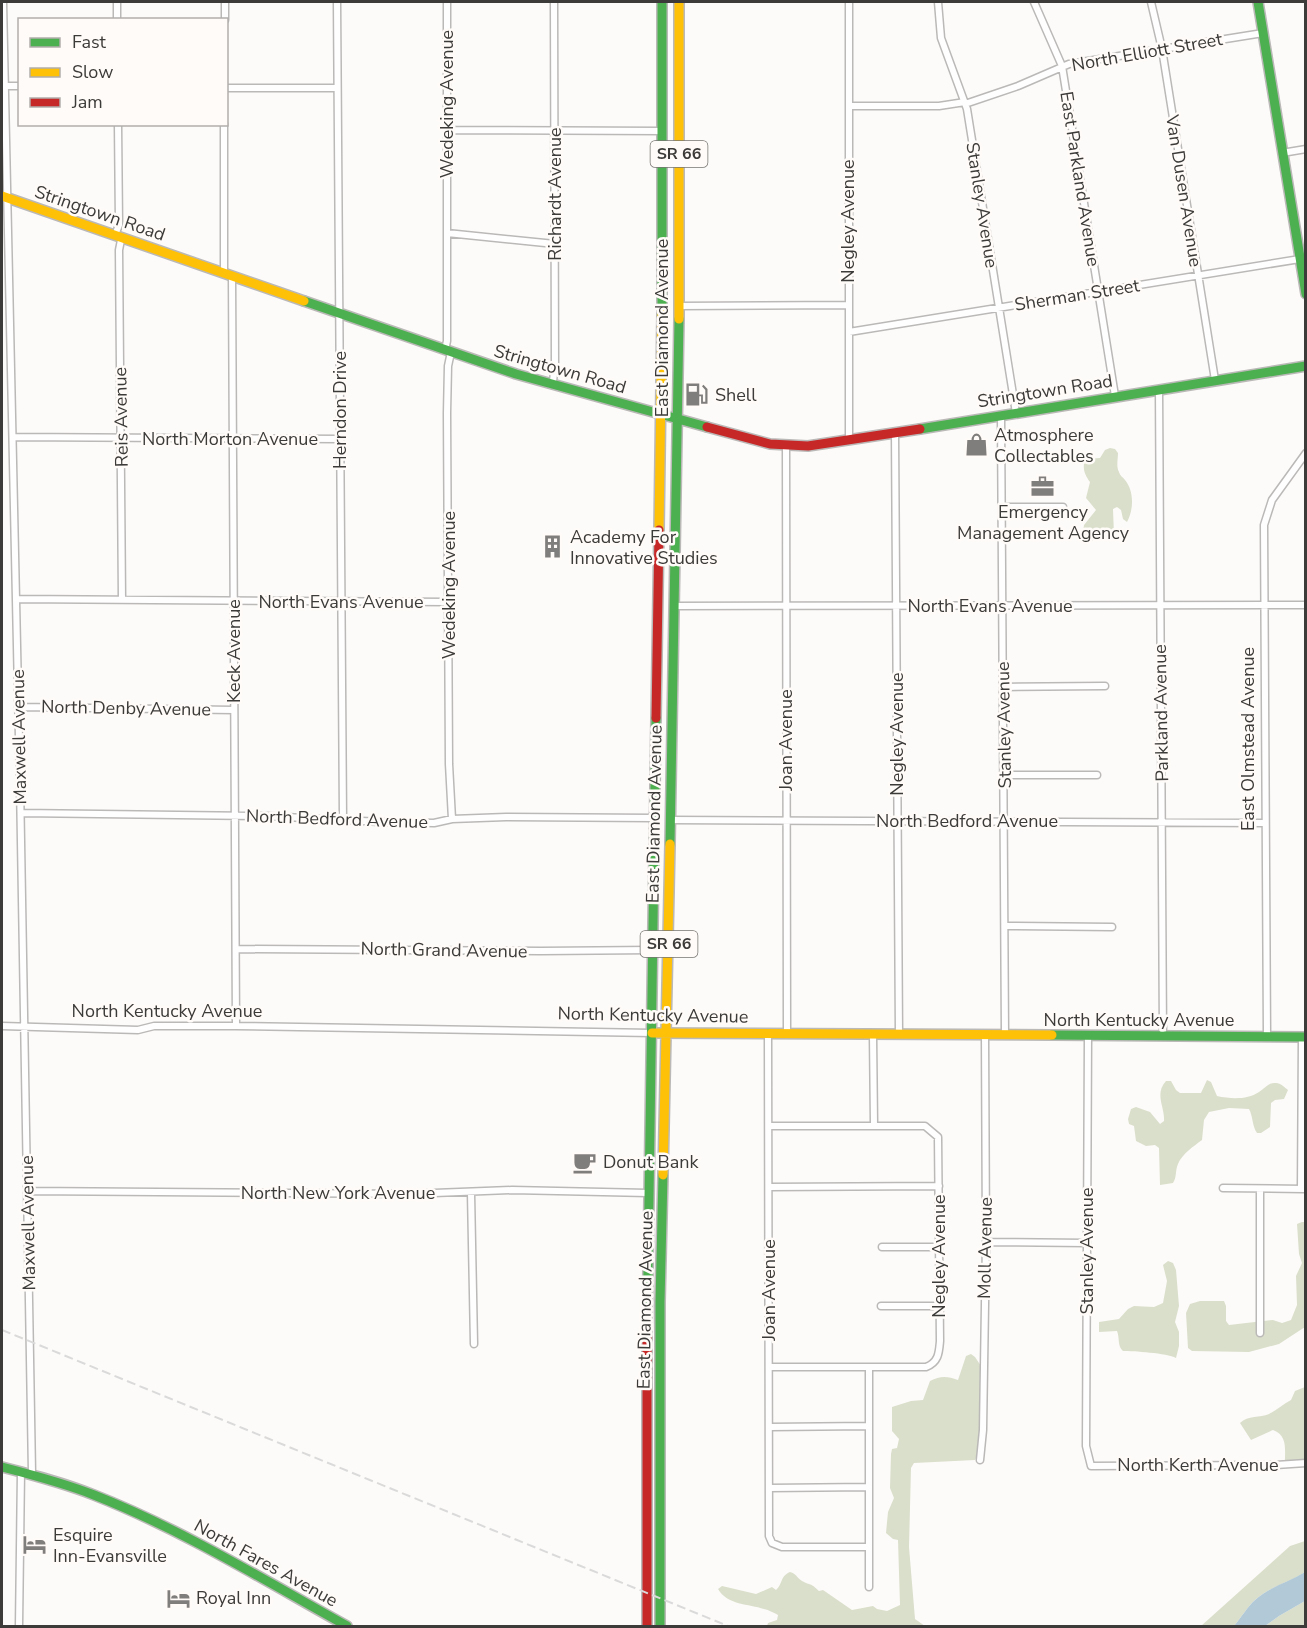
<svg xmlns="http://www.w3.org/2000/svg" width="1307" height="1628" font-family="'Nunito Sans',sans-serif">
	<style>
		.forest { fill: #dadfcb }
		.water { fill: #b2c9d7 }
		.lines { fill: none; stroke-linecap: round; stroke-linejoin: round }
		.street-casing { stroke: #bbb9b8; stroke-width: 9 }
		.fast-casing { stroke: #bbb9b8; stroke-width: 12 }
		.slow-casing { stroke: #bbb9b8; stroke-width: 12 }
		.jam-casing { stroke: #bbb9b8; stroke-width: 12 }
		.street { stroke: #fffefe; stroke-width: 6 }
		.fast { stroke: #4caf50; stroke-width: 9 }
		.slow { stroke: #ffc107; stroke-width: 9 }
		.jam { stroke: #c62828; stroke-width: 9 }
		.rail { stroke: #dadada; stroke-width: 2; stroke-dasharray: 9 4.5; stroke-linecap: butt }
		.labels { text-anchor: middle; dominant-baseline: central; stroke-width: 5; stroke-linejoin: round; paint-order: stroke }
		.shield { fill: #fefbf8; stroke: #777572; stroke-width: 1.5 }
		.shield-label { font-size: 16px; font-weight: bold; fill: #3d3b39 }
		.street-label { font-size: 18px; fill: #3d3b39; stroke: #fefbf8 }
		.poi-label { font-size: 18px; fill: #3d3b39; stroke: #fefbf8; text-anchor: start }
	</style>
	<rect width="100%" height="100%" fill="#fdfbf9"/>
	<path class="forest" d="M1110 448 1115 449 1118 453C1118 459 1116 467 1119 472 1120 476 1123 477 1125 480 1134 491 1134 509 1127 522L1123 519 1121 510 1117 507 1113 509 1114 535 1110 539 1100 538 1085 543 1082 539 1084 525 1096 510 1086 498 1090 482C1085 475 1082 469 1085 459L1100 458 1105 450Z
		M1207 1080 1211 1082 1217 1096C1231 1099 1247 1100 1259 1092 1265 1088 1269 1082 1276 1083 1281 1083 1284 1087 1288 1090L1284 1099 1275 1100 1271 1103 1270 1127 1261 1133H1257C1252 1126 1253 1116 1249 1109L1229 1108 1209 1112 1204 1120 1202 1140C1194 1146 1182 1154 1178 1164 1175 1171 1177 1177 1173 1183L1160 1185 1159 1148 1155 1145 1146 1146 1136 1141 1134 1126 1129 1124 1128 1119 1131 1109 1136 1107 1150 1112 1160 1124 1164 1121C1165 1107 1154 1094 1166 1081H1171L1176 1090 1180 1093H1201Z
		M1302 1222H1305V1327L1279 1344 1249 1352 1192 1351 1188 1348 1186 1313 1190 1304 1200 1301H1224L1226 1306V1321L1229 1325 1273 1320 1282 1323 1291 1320 1297 1305 1296 1276 1302 1263 1299 1254 1297 1224Z
		M1168 1261 1173 1263 1176 1270 1179 1306 1175 1322 1179 1332V1346L1176 1358C1167 1353 1133 1351 1123 1351 1117 1346 1120 1338 1117 1331L1099 1332V1322L1119 1319 1128 1309 1134 1306 1154 1307 1163 1303 1167 1281 1163 1265Z
		M971 1354 975 1357 981 1366C981 1389 987 1442 975 1460L914 1463 911 1468 909 1547 915 1619 925 1626H767L768 1623 777 1620 778 1615C774 1613 769 1610 764 1609 749 1604 727 1605 718 1589L722 1586 756 1594 772 1587 776 1590C783 1584 780 1576 790 1572 797 1574 796 1577 802 1581 811 1586 810 1582 819 1591L823 1590 852 1610 873 1606 877 1609 887 1611 900 1605 898 1540 893 1539 886 1533 888 1512 894 1498 890 1488 891 1454 892 1449 897 1448 899 1439 892 1431V1407L911 1401 923 1400 930 1381C940 1376 947 1376 958 1380L966 1356Z
		M1305 1387V1459L1295 1462 1285 1461C1285 1448 1287 1435 1273 1430L1251 1440 1240 1423C1248 1415 1260 1418 1269 1414 1277 1410 1283 1404 1291 1400L1295 1391Z
		M1305 1541V1572C1290 1582 1269 1587 1255 1600 1247 1607 1241 1618 1234 1626H1201L1290 1546Z
		M1305 1601V1626H1265L1279 1616Z"/>
	<path class="water" d="M1305 1572V1601L1279 1616 1265 1626H1234C1241 1618 1247 1607 1255 1600 1269 1587 1289 1582 1305 1572Z"/>
	<g class="lines">
		<defs>
			<path id="street" d="M3 2 20 784 32 1473
				M117 2V20
				M337 2 343 819
				M938 2 941 38 967 109 1016 413
				M1034 2 1062 66 1115 396
				M1151 2 1162 49 1215 380
				M225 20V2
				M5 86H20
				M226 88H337
				M965 104 1018 86 1069 64 1263 33
				M849 106H939L965 102
				M447 130 662 131
				M1282 153 1306 149
				M447 233 555 244
				M115 235 119 225 118 124
				M224 273V124
				M232 276 236 1026
				M679 306 848 305
				M849 332 1306 258
				M445 350 447 341V2
				M451 352 448 366 447 413 449 764 452 819
				M549 384 553 381 555 366 554 2
				M1159 390 1163 1036
				M1001 416 1005 1035
				M895 432 899 1035
				M13 437 340 439
				M849 440V2
				M786 445 787 1034
				M1002 507H1063
				M16 599 449 602
				M122 600 119 250 121 240 126 239
				M674 606 1306 605
				M1003 687 1105 686
				M19 707 234 710
				M1004 775H1097
				M21 813 266 816 381 822 434 823 452 819 506 817 654 818
				M670 820 1265 823
				M1005 926 1112 927
				M236 949 541 951 653 950
				M2 1026 138 1030 154 1026H236L652 1033
				M768 1034 769 1536 772 1543 782 1547H869
				M873 1035 874 1125
				M1088 1036 1086 1446 1091 1466 1276 1465 1306 1463
				M1267 1037 1264 525 1272 500 1306 453
				M769 1126H925L938 1137 940 1341C939 1352 939 1362 926 1367H769
				M769 1187 939 1186
				M1223 1188 1304 1189
				M1301 1189 1302 1037
				M27 1191 409 1194 512 1190 648 1193
				M471 1193 474 1344
				M986 1242 1087 1243
				M882 1247H939
				M881 1306H939
				M1260 1333V1189
				M869 1367V1587
				M770 1427 869 1426
				M980 1460 983 1430 986 1242 985 1035
				M769 1488 869 1487
				M19 1626 21 1471"/>
			<path id="fast" d="M662 2V314
				M1258 2 1306 294
				M304 301 516 374 707 427
				M920 429 1306 366
				M670 844 679 319
				M1052 1035 1306 1037
				M647 1336 656 718
				M2 1467C33 1475 64 1483 94 1495 183 1530 264 1580 347 1626
				M660 1626V1302L663 1175"/>
			<path id="slow" d="M2 196 304 301
				M679 319V2
				M659 530 662 314
				M652 1033 1052 1035
				M663 1175 670 844"/>
			<path id="jam" d="M707 427 770 444 808 446 920 429
				M656 718 659 530
				M647 1336V1626"/>
		</defs>
		<use href="#street" class="street-casing"/>
		<use href="#fast" class="fast-casing"/>
		<use href="#slow" class="slow-casing"/>
		<use href="#jam" class="jam-casing"/>
		<use href="#street" class="street"/>
		<use href="#fast" class="fast"/>
		<use href="#slow" class="slow"/>
		<use href="#jam" class="jam"/>
		<path class="rail" d="M2 1330 728 1626"/>
	</g>
	<defs>
		<symbol id="fuel-bare" viewBox="-9 -9 18 18"><path d="M-5.5-6h7V0h2V4h1.3V-2.5L3-4.5l.8-.8L6-3V5H2.5V1h-1V6h-7ZM-4.2-4.7v3.2H.2V-4.7Z" fill="#807e7c" stroke="#fefbf8" stroke-width="2.5" paint-order="stroke"/></symbol>
		<symbol id="shop-bare" viewBox="-9 -9 18 18"><path d="M-5-2.5h2.3a2.7 3.5 0 0 1 5.4 0H5L5.5 6h-11ZM-1.5-2.5h3a1.5 2.3 0 0 0-3 0Z" fill="#807e7c" stroke="#fefbf8" stroke-width="2.5" paint-order="stroke"/></symbol>
		<symbol id="office-bare" viewBox="-9 -9 18 18"><path d="M-6-3h4V-5.5h4V-3h4V5H-6ZM-1-4.5V-3h2v-1.5ZM-6 0V1H6V0Z" fill="#807e7c" stroke="#fefbf8" stroke-width="2.5" paint-order="stroke"/></symbol>
		<symbol id="building-bare" viewBox="-9 -9 18 18"><path d="M-4-6H4V6H1V3H-1V6H-4ZM-2.5-4.3h1.7v1.8h-1.7ZM.8-4.3h1.7v1.8H.8ZM-2.5-1h1.7V.8h-1.7ZM.8-1h1.7V.8H.8Z" fill="#807e7c" stroke="#fefbf8" stroke-width="2.5" paint-order="stroke"/></symbol>
		<symbol id="cafe-bare" viewBox="-9 -9 18 18"><path d="M-5.5-4.5H6V0H3Q3 3.5 0 3.5H-2.5Q-5.5 3.5-5.5 0ZM3-3.2v2h1.7v-2ZM-6 4.5H4V6H-6Z" fill="#807e7c" stroke="#fefbf8" stroke-width="2.5" paint-order="stroke"/></symbol>
		<symbol id="hotel-bare" viewBox="-9 -9 18 18"><path d="M-6-4.5h1.5V1H6V5H4.5V3h-9V5H-6ZM-4 0a1.8 1.8 0 1 1 3.6 0ZM.5 0V-2.5h3Q6-2.5 6 0Z" fill="#807e7c" stroke="#fefbf8" stroke-width="2.5" paint-order="stroke"/></symbol>
	</defs>
	<g fill-rule="evenodd">
		<use href="#fuel-bare" x="680" y="378" width="33" height="33"/>
		<use href="#shop-bare" x="960" y="428" width="33" height="33"/>
		<use href="#office-bare" x="1026" y="470" width="33" height="33"/>
		<use href="#building-bare" x="536" y="530" width="33" height="33"/>
		<use href="#cafe-bare" x="568" y="1146" width="33" height="33"/>
		<use href="#hotel-bare" x="18" y="1528" width="33" height="33"/>
		<use href="#hotel-bare" x="162" y="1582" width="33" height="33"/>
	</g>
	<g class="labels">
		<g class="shield">
			<rect x="650.5" y="141" width="57" height="26" rx="4.5"/>
			<rect x="640.5" y="931" width="57" height="26" rx="4.5"/>
		</g>
		<g class="shield-label">
			<text x="679" y="154">SR 66</text>
			<text x="669" y="944">SR 66</text>
		</g>
		<g class="street-label">
			<text transform="translate(1147 52) rotate(-10)">North Elliott Street</text>
			<text transform="translate(447 104) rotate(-90)">Wedeking Avenue</text>
			<text transform="translate(1080 179) rotate(81)">East Parkland Avenue</text>
			<text transform="translate(1184 191) rotate(81)">Van Dusen Avenue</text>
			<text transform="translate(555 194) rotate(-90)">Richardt Avenue</text>
			<text transform="translate(982 205) rotate(81)">Stanley Avenue</text>
			<text transform="translate(100 213) rotate(19)">Stringtown Road</text>
			<text transform="translate(848 221) rotate(-90)">Negley Avenue</text>
			<text transform="translate(1077 295) rotate(-9)">Sherman Street</text>
			<text transform="translate(662 328) rotate(-90)">East Diamond Avenue</text>
			<text transform="translate(560 369) rotate(16)">Stringtown Road</text>
			<text transform="translate(1045 391) rotate(-9)">Stringtown Road</text>
			<text transform="translate(340 410) rotate(-90)">Herndon Drive</text>
			<text transform="translate(121 417) rotate(-91)">Reis Avenue</text>
			<text x="230" y="439">North Morton Avenue</text>
			<text transform="translate(449 585) rotate(-90)">Wedeking Avenue</text>
			<text x="341" y="602">North Evans Avenue</text>
			<text x="990" y="606">North Evans Avenue</text>
			<text transform="translate(234 651) rotate(-90)">Keck Avenue</text>
			<text transform="translate(126 708) rotate(1)">North Denby Avenue</text>
			<text transform="translate(1161 713) rotate(-91)">Parkland Avenue</text>
			<text transform="translate(1004 725) rotate(-91)">Stanley Avenue</text>
			<text transform="translate(897 734) rotate(-90)">Negley Avenue</text>
			<text transform="translate(19 737) rotate(-91)">Maxwell Avenue</text>
			<text transform="translate(1248 739) rotate(-90)">East Olmstead Avenue</text>
			<text transform="translate(786 740) rotate(-90)">Joan Avenue</text>
			<text transform="translate(654 814) rotate(-89)">East Diamond Avenue</text>
			<text transform="translate(337 819) rotate(2)">North Bedford Avenue</text>
			<text x="967" y="821">North Bedford Avenue</text>
			<text transform="translate(444 950) rotate(1)">North Grand Avenue</text>
			<text x="167" y="1011">North Kentucky Avenue</text>
			<text transform="translate(653 1015) rotate(1)">North Kentucky Avenue</text>
			<text x="1139" y="1020">North Kentucky Avenue</text>
			<text x="338" y="1193">North New York Avenue</text>
			<text transform="translate(28 1223) rotate(-91)">Maxwell Avenue</text>
			<text transform="translate(985 1248) rotate(-89)">Moll Avenue</text>
			<text transform="translate(1087 1251) rotate(-90)">Stanley Avenue</text>
			<text transform="translate(939 1256) rotate(-90)">Negley Avenue</text>
			<text transform="translate(769 1290) rotate(-90)">Joan Avenue</text>
			<text transform="translate(645 1300) rotate(-89)">East Diamond Avenue</text>
			<text x="1198" y="1465">North Kerth Avenue</text>
			<text transform="translate(266 1563) rotate(29)">North Fares Avenue</text>
		</g>
		<g class="poi-label">
			<text x="715" y="395">Shell</text>
			<text x="994" y="435">Atmosphere<tspan x="994" dy="21">Collectables</tspan></text>
			<text x="1043" y="512" text-anchor="middle">Emergency<tspan x="1043" dy="21">Management Agency</tspan></text>
			<text x="570" y="537">Academy For<tspan x="570" dy="21">Innovative Studies</tspan></text>
			<text x="603" y="1162">Donut Bank</text>
			<text x="53" y="1535">Esquire<tspan x="53" dy="21">Inn-Evansville</tspan></text>
			<text x="196" y="1598">Royal Inn</text>
		</g>
	</g>
	<rect width="1307" height="1628" fill="none" stroke="#3d3b39" stroke-width="6"/>
	<rect x="18" y="18" width="210" height="108" fill="#fefbf8" stroke="#b1aeac" stroke-width="1.5"/>
	<rect x="30" y="38" width="30" height="9" fill="#4caf50" stroke="#b1aeac" stroke-width="1.5"/>
	<text x="72" y="48" font-size="18" fill="#3d3b39">Fast</text>
	<rect x="30" y="68" width="30" height="9" fill="#ffc107" stroke="#b1aeac" stroke-width="1.5"/>
	<text x="72" y="78" font-size="18" fill="#3d3b39">Slow</text>
	<rect x="30" y="98" width="30" height="9" fill="#c62828" stroke="#b1aeac" stroke-width="1.5"/>
	<text x="72" y="108" font-size="18" fill="#3d3b39">Jam</text>
</svg>
